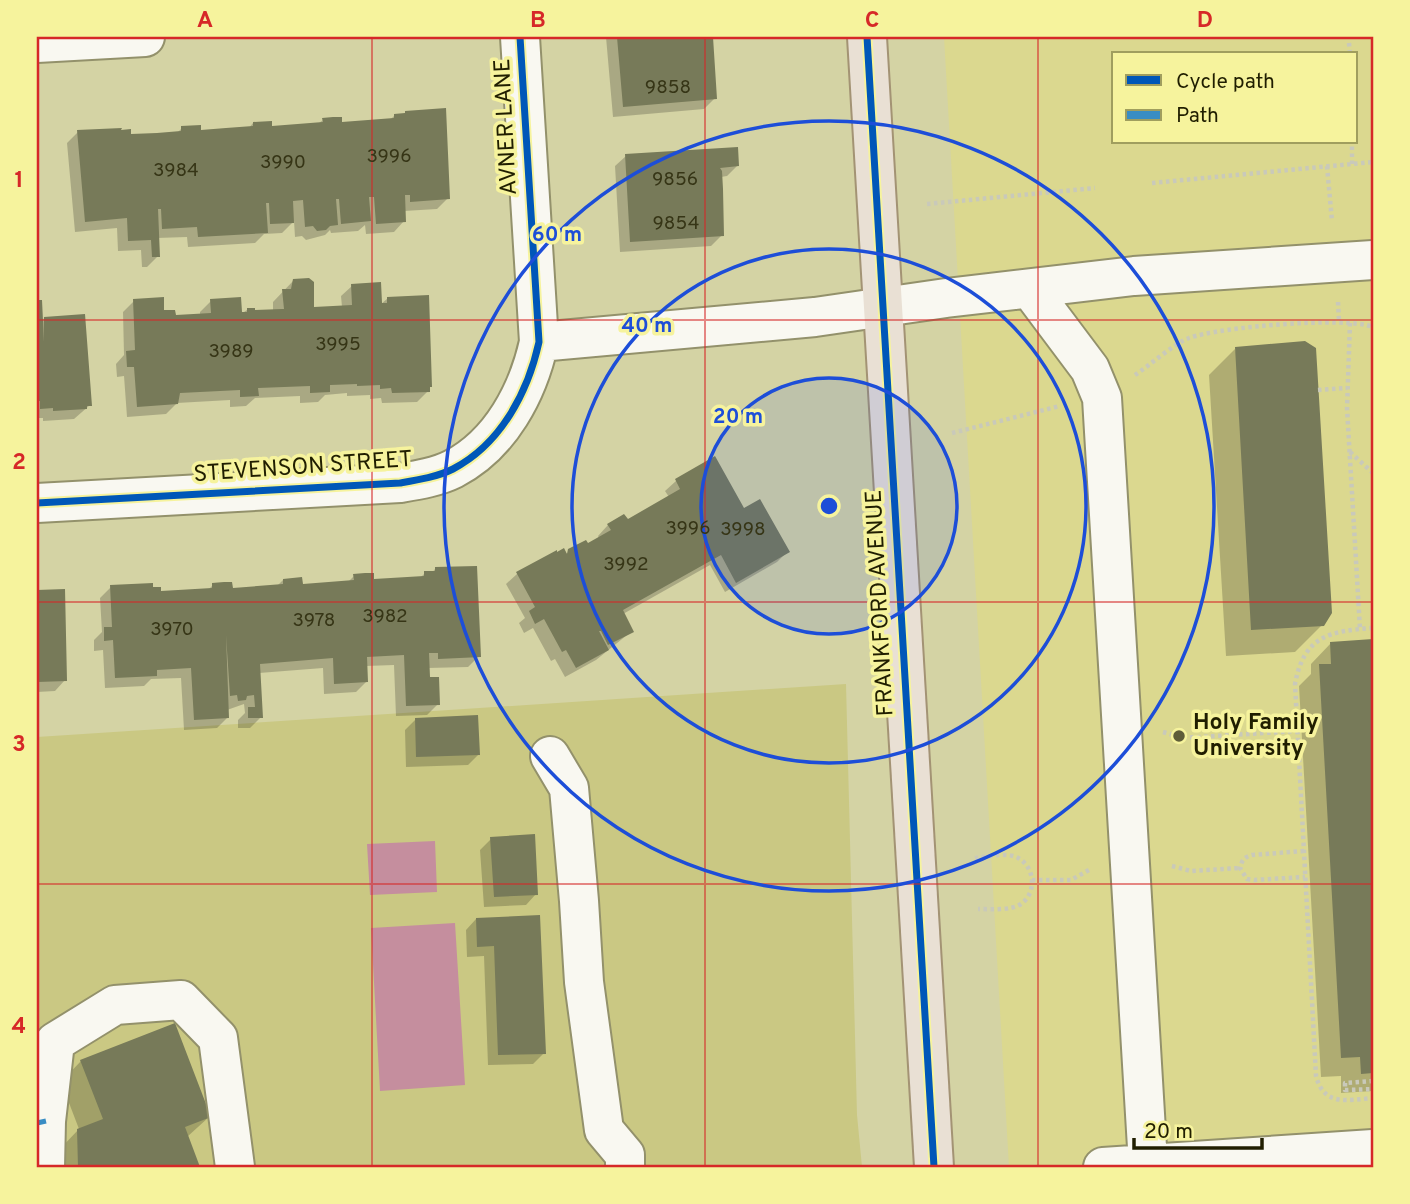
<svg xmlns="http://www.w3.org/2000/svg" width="1410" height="1204" font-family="Overpass,sans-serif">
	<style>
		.built { fill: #dbd88f; fill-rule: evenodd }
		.green { fill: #cac883 }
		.water { fill: #c58e9e }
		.shadow { fill: #0003 }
		.building { fill: #777a59 }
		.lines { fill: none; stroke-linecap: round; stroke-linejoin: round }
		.minor-casing { stroke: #93916b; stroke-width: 42 }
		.major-casing { stroke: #a39374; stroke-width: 42 }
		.path { stroke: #c9c9ba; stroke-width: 4.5; stroke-dasharray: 3.5 3.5; stroke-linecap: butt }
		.minor { stroke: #f9f8f1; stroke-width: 38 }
		.major { stroke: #e9e0d4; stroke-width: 38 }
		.quiet { stroke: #398dc4; stroke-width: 5; stroke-dasharray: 10 5; stroke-linecap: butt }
		.cycleway-casing { stroke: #f6f39d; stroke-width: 11 }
		.cycleway { stroke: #0057b8; stroke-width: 7 }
		.grid { fill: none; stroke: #d62828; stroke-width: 2; stroke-opacity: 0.55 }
		.ring { fill: none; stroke: #1d4ed8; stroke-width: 3.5 }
		.poi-dot { fill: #5f5d39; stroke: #f6f39d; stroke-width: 2.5 }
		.labels { text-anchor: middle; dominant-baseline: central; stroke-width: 7; stroke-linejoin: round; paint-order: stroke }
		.number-label { font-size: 19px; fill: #363516 }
		.street-label { font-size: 23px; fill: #201e00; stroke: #f6f39d }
		.poi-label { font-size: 23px; font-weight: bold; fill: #201e00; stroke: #f6f39d; text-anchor: start }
		.centre { fill: #1d4ed8; stroke: #f6f39d; stroke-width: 3.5 }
		.ring-label { font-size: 21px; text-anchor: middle; font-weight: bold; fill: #1d4ed8; stroke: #f6f39d; stroke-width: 7; stroke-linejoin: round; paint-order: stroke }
		.neatline { fill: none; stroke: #d62828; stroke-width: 2.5 }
		.grid-label { font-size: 23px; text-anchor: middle; font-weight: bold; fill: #d62828 }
	</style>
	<rect width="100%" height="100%" fill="#d4d3a4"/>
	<path class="built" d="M944 37H1373V1167H1009ZM1114 54H1356V142H1114Z"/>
	<path class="green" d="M846 684 857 1115 862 1167H37V737Z"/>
	<path class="water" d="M435 841 437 892 370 895 367 844Z
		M455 923 465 1085 380 1091 371 928Z"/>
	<path class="shadow" d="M606 37H711L715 98 704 109 613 117Z
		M406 112 448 198 437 209 404 211V221L394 232 366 234 365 225 358 231 331 233 330 230 325 235 306 240 302 236 295 237 294 221 282 233 264 234 255 243 188 247 187 237 157 238 158 256 147 267H142L141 250 118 251 117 228 75 232 67 143 78 132 129 136 176 134 182 128 199 132 249 128 253 123 271 128 318 124 323 120 340 124 390 120 394 116 403 115Z
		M626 156 737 166 727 176 721 177 722 235 711 246 620 252 615 166Z
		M294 280 313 309 342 307 341 296 352 286 380 305 388 298 428 391 417 402 382 403 381 398 370 399V395L347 396V393L325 395 318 402 300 403V396L255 398 246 406 230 407V400L177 403 166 414 127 417 124 376 117 377 116 364 124 355 123 312 134 301 174 317 200 316V312L211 301 241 314 247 310 253 312 273 311V302Z
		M37 302H40L41 319 83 316 90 405 74 419 43 421V418H37Z
		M1235 349 1322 625 1295 652 1226 656 1209 375Z
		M714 458 744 511 788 551 777 562 725 592 710 565 623 614 632 631 596 660 565 677 555 659 551 661 533 628 524 633 519 623 525 618 506 584 517 574 587 545 599 538 598 536 608 525 627 522 669 497 665 491 676 481Z
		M435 569 479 656 468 667 428 668 429 679 438 704 427 715 396 716 394 665 366 666 367 681 356 692 324 694 323 668 259 673 261 717 250 728H238V720L245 713 244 704 227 710V718L217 728 184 730 181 678 151 679 144 686 105 688 103 650 94 651V640L102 632 100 598 111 587 160 593 208 590 213 585 231 590 277 586 283 580 301 586 348 582 354 576 372 581 420 578 425 573H432Z
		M63 591 65 680 55 691 37 692V592Z
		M1373 641V1091L1341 1093V1076L1321 1077 1299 686 1311 674V664L1331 643Z
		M415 720 479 754 468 765 406 767 405 730Z
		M491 839 536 894 526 905 484 907 480 850Z
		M539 917 544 1053 533 1064 488 1065 484 956 467 957 466 930 476 919Z
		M81 1061 209 1117 187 1137 199 1167H58V1151L79 1129 61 1082Z"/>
	<path class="building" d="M617 37H713L717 99 623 107Z
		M446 108 450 199 410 202V195H405L406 222 376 224 374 197H369L371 221 341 224 339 199H336L338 225 330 226 326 230 317 231 313 226 305 227 303 200 293 201 294 223 270 224 269 203H266L268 233 198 237 197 227 162 229 161 209H158L160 257H152L151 240 128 241 127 218 85 222 77 130 122 128 121 130 131 129V134L157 133 181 131V126L201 125V130L226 128 253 126V122L272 121V126L323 122 322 118 333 117H342V122L394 118V114L405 113V111Z
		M738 147 739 166 720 168 722 171 723 189 724 236 630 242 625 154Z
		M309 278 314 282V307L352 305 351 284 381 282 382 303H387V297L429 295 432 387H430V392L392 393 391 388 380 389V385L357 386V384L330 385V392L310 393V386L258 388 259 396 240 397V390L180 393 178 404 137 407 134 367H127L126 351 135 350 133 299 164 297V310H175L176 315 211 313 210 299 241 297 242 312H247V308H255V310L282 309H284L282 289H291L293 279Z
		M37 300H42L44 342V317L85 314 92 406H87V409L53 411V408L40 409V401H37Z
		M1305 341 1316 348 1332 613 1324 626 1251 630 1235 347Z
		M715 456 744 508 760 499 790 552 736 583 721 555 623 610 634 632 608 645 601 631H599L609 650 576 668 566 650 562 652 544 619 535 624 529 611 535 607 516 572 557 550V552L564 548 567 554 568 549 586 540 588 543 611 530 607 524 624 514 628 519 680 489 675 479Z
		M477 566 481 657 438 659V653H429L430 677H439L440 705 406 706 404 655 367 657 368 682 334 684 333 658 260 664 263 718H248V707H255L254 695 247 696 246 700 238 701 237 695 230 696 226 635 229 718 194 720 191 668 157 670V676L115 678 113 640 104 641V627H112L110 585 153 583V587H161V591L212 588V583L224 582H232L233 588 283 584V579L302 577 303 584 354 580 353 574 365 573H374V579L424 576V571H435V567Z
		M65 589 67 681 37 682V590Z
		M1373 639V1073L1361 1074 1360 1057 1341 1058 1319 664H1331L1330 642Z
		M478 715 480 755 416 757 415 718Z
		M535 834 538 895 494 897 490 837Z
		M540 915 546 1054 498 1055 494 946 477 947 476 918Z
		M175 1023 211 1117 185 1127 200 1167H78L77 1129 103 1119 80 1060Z"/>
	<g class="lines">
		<defs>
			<path id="minor" d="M37 43 145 37
				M1030 289 1090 369 1102 398 1148 1164
				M539 342 815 317 946 298 1134 276 1373 260
				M37 503 400 483C418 480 437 477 453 469 501 444 528 392 539 342L520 37
				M550 756 569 788 579 901 584 982 604 1130 625 1155V1167
				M45 1167 46 1121 55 1042 115 1005 181 1000 218 1038 235 1167
				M1103 1167 1373 1149"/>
			<path id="major" d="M867 37 934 1167"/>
		</defs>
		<use href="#minor" class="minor-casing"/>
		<use href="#major" class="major-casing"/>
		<path class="path" d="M1349 43 1350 54
			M1352 164V142
			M1327 166 1332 221
			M1152 183 1373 162
			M927 204 1095 188
			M1338 302 1339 321
			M1350 323 1347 408 1360 629
			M1135 375C1150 365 1175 343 1189 338 1219 327 1346 316 1373 327
			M1318 390 1347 388
			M952 433 1060 406
			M1350 452 1373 473
			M1373 628C1329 631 1304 636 1295 684L1316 1076C1324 1107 1348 1100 1373 1098
			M1163 732 1183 738 1297 731
			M1304 851 1252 855C1244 857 1242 860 1240 868L1247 879 1254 880 1305 877
			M975 858C987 857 1002 853 1013 856 1034 862 1039 891 1021 904 1010 911 992 909 978 909
			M1172 866 1191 871 1240 868
			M1032 880H1071L1089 870
			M1373 1081 1345 1083V1090L1373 1089"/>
		<use href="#minor" class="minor"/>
		<use href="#major" class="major"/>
		<path class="quiet" d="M37 1123 46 1121"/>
		<defs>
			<path id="cycleway" d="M867 37 934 1167
				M37 503 400 483C418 480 437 477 453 469 501 444 528 392 539 342L520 37"/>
		</defs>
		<use href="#cycleway" class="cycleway-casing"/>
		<use href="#cycleway" class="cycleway"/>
	</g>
	<path class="grid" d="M372 37V1167M705 37V1167M1038 37V1167M37 320H1373M37 602H1373M37 884H1373"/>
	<circle cx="829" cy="506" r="128" fill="#1d4ed8" fill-opacity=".12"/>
	<g class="ring">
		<circle cx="829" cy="506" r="128"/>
		<circle cx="829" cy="506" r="257"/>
		<circle cx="829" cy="506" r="385"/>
	</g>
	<circle class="poi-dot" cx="1179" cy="736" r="7"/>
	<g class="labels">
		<g class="number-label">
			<text x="668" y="88">9858</text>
			<text x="389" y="157">3996</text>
			<text x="283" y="163">3990</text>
			<text x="176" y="171">3984</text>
			<text x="675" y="180">9856</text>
			<text x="676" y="224">9854</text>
			<text x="338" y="345">3995</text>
			<text x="231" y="352">3989</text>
			<text x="688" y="529">3996</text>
			<text x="743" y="530">3998</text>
			<text x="626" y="565">3992</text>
			<text x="385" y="617">3982</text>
			<text x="314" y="621">3978</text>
			<text x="172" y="630">3970</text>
		</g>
		<g class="street-label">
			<text transform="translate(507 127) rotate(-93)">AVNER LANE</text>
			<text transform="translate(303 468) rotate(-4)">STEVENSON STREET</text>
			<text transform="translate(881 603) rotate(-93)">FRANKFORD AVENUE</text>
		</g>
		<g class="poi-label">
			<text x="1193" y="723">Holy Family<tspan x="1193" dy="26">University</tspan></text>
		</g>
	</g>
	<circle cx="829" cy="506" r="10" class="centre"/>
	<g class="ring-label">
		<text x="557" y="241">60 m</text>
		<text x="647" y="332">40 m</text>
		<text x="738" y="423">20 m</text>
	</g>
	<rect width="1410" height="1204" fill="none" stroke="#f6f39d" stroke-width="77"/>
	<rect x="1112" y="52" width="245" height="91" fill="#f6f39d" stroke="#a09e5e" stroke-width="2"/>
	<rect x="1126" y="75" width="35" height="10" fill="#0057b8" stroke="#a09e5e" stroke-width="2"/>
	<text x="1176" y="88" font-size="21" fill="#201e00">Cycle path</text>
	<rect x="1126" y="110" width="35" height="10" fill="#398dc4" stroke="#a09e5e" stroke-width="2"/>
	<text x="1176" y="122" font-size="21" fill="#201e00">Path</text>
	<path d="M1134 1138v10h128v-10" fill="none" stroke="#201e00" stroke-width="3.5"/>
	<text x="1144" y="1138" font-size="21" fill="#201e00" stroke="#f6f39d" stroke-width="5" paint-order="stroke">20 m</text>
	<rect x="38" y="38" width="1334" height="1128" class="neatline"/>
	<g class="grid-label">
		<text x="205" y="27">A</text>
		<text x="538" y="27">B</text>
		<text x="872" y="27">C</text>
		<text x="1205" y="27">D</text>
		<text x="19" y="187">1</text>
		<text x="19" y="469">2</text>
		<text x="19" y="751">3</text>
		<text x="19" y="1033">4</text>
	</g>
</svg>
